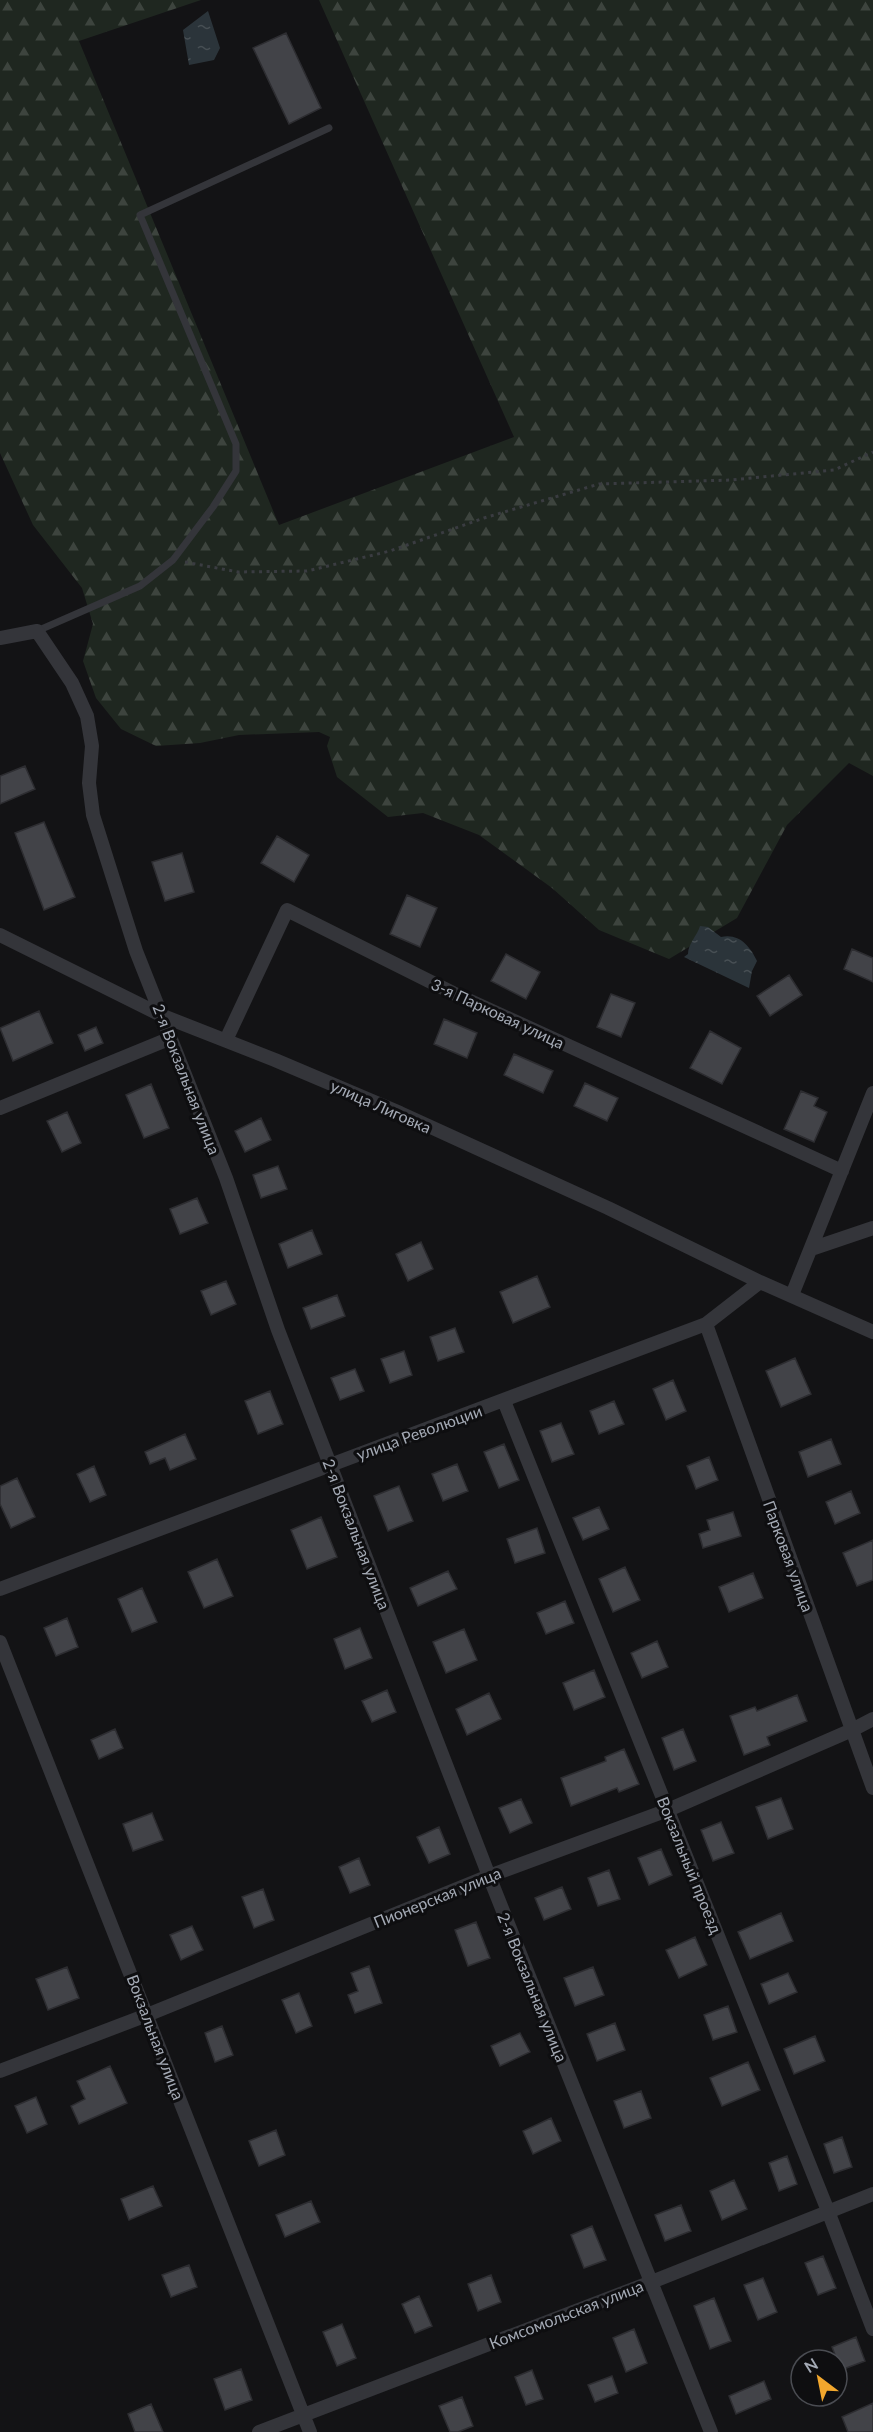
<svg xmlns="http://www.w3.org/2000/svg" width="873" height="2432" font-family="Lato,sans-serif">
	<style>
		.forest { fill: url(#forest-firs) }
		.water { fill: url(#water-ripples) }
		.building { fill: #424348; stroke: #2d2d31; stroke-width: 1.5 }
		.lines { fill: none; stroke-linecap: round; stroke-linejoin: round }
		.path { stroke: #3a3c41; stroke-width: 3; stroke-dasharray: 3 4.5; stroke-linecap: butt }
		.lane { stroke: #34353a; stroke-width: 7 }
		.street { stroke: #34353a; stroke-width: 14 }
		.labels { text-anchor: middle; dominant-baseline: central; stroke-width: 6; stroke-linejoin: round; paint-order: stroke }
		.street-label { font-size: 16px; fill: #a4aab5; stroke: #0e0e10 }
	</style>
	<defs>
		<pattern id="forest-firs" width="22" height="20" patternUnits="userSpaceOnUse" patternTransform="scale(1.5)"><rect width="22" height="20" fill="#1f2720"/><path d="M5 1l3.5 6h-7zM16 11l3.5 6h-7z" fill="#3d443e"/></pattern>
		<pattern id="water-ripples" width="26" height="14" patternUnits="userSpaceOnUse" patternTransform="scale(1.5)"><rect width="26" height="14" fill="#2b343a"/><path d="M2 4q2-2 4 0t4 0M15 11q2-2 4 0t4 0" fill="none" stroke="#474f54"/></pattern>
	</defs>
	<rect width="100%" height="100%" fill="#131315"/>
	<path class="forest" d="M0 0H201L79 41 279 525 514 437 319 0H873V776L849 763 787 825 737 918 669 959 599 930 552 888 479 835 423 813 388 817 337 777 327 746 330 737 319 732 239 735 200 743 156 746 121 729 96 698 83 661 93 624 82 588 33 525 0 453Z"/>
	<path class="water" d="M208 11 220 48 214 60 189 65 183 30Z
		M700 926 708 927 721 937C739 933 750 946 757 961L752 971 749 988 684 957 688 954C688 944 697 936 700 926Z"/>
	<path class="building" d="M286 33 321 108 289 124 253 48Z
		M25 766 35 789 0 804V776Z
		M44 822 75 897 44 910 15 833Z
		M277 836 309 855 294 882 261 863Z
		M182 853 194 892 165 901 152 862Z
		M407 895 437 908 420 947 390 934Z
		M852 949 873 958V982L844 969Z
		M506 954 540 972 526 999 491 981Z
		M789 975 802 995 770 1016 757 996Z
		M611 994 635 1003 621 1037 597 1027Z
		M39 1011 53 1043 13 1061 0 1028Z
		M444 1019 477 1033 467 1058 434 1044Z
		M96 1027 103 1043 85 1051 78 1035Z
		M710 1031 741 1048 722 1084 690 1068Z
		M514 1054 553 1071 543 1093 504 1075Z
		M585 1083 618 1098 607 1121 574 1106Z
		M151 1084 169 1128 144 1138 126 1095Z
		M801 1091 818 1098 814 1106 827 1112 814 1142 784 1129Z
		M67 1112 81 1143 62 1152 47 1121Z
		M261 1118 271 1140 245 1152 235 1131Z
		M278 1166 287 1189 261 1198 253 1175Z
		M197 1198 208 1223 180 1234 170 1209Z
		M312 1230 322 1254 288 1268 279 1244Z
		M421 1242 433 1269 408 1281 396 1254Z
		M537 1276 550 1307 513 1323 500 1292Z
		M226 1281 236 1304 211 1315 201 1291Z
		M337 1295 345 1316 311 1329 303 1308Z
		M455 1328 464 1352 438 1361 430 1337Z
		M404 1351 412 1375 390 1383 381 1359Z
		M795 1358 811 1394 781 1407 766 1371Z
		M355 1369 364 1391 340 1400 331 1378Z
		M673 1380 686 1411 666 1420 653 1389Z
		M270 1391 283 1424 258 1434 245 1401Z
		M614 1401 624 1424 599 1434 590 1411Z
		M561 1423 574 1454 552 1462 540 1431Z
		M185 1434 196 1459 170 1470 165 1458 150 1464 145 1452Z
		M831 1439 841 1464 808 1477 799 1452Z
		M504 1444 519 1480 499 1488 484 1452Z
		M709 1457 718 1480 696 1489 687 1466Z
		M457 1464 468 1491 443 1501 432 1474Z
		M94 1466 106 1495 90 1502 77 1474Z
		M17 1478 35 1517 11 1528 0 1504V1486Z
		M399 1486 413 1521 388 1531 374 1496Z
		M851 1491 860 1513 835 1524 826 1502Z
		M599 1507 609 1529 583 1540 573 1518Z
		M733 1512 741 1536 703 1548 699 1534 710 1530 707 1520Z
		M321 1517 337 1557 307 1569 291 1530Z
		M537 1528 545 1553 515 1563 507 1539Z
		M873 1540V1580L857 1586 843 1553Z
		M217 1559 233 1596 204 1608 188 1572Z
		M625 1567 640 1600 613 1612 599 1579Z
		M448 1571 457 1589 418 1606 410 1588Z
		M753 1573 763 1598 729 1612 719 1587Z
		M142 1588 157 1622 132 1632 118 1599Z
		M565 1601 574 1623 546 1634 537 1613Z
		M67 1618 78 1647 56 1656 44 1628Z
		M360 1628 372 1658 345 1669 334 1639Z
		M464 1629 477 1660 446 1673 433 1642Z
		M657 1641 668 1667 642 1678 631 1653Z
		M594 1670 605 1697 574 1710 563 1683Z
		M387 1690 396 1712 372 1722 362 1701Z
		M489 1693 501 1719 467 1735 456 1709Z
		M797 1695 807 1721 767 1737 770 1745 744 1755 730 1716 755 1707 757 1711Z
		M115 1729 123 1748 99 1759 91 1740Z
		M683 1729 696 1761 674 1770 662 1738Z
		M624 1749 639 1784 619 1792 617 1788 571 1806 561 1778 606 1761 605 1757Z
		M781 1798 793 1829 768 1839 756 1807Z
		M521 1799 532 1823 510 1833 499 1808Z
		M152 1813 163 1840 133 1851 123 1824Z
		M721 1822 734 1853 713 1861 701 1830Z
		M439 1827 450 1854 429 1863 417 1837Z
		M661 1849 672 1875 649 1885 638 1858Z
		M359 1858 370 1885 350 1893 339 1867Z
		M609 1870 620 1899 598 1906 588 1878Z
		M562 1887 571 1909 544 1920 535 1898Z
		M263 1889 274 1920 254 1928 242 1897Z
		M781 1913 793 1941 750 1959 738 1932Z
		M476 1922 490 1958 468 1966 455 1930Z
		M192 1926 203 1950 181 1960 170 1935Z
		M695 1937 707 1965 679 1978 666 1950Z
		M369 1966 382 2003 355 2013 348 1995 358 1991 351 1973Z
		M67 1967 79 1998 48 2010 36 1979Z
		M593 1967 604 1995 575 2006 564 1978Z
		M788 1973 797 1992 769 2004 761 1984Z
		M299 1993 312 2026 296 2033 282 2000Z
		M728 2006 737 2032 713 2040 704 2015Z
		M615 2023 625 2050 597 2061 587 2034Z
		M222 2026 233 2055 215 2062 205 2033Z
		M520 2033 530 2052 500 2066 491 2046Z
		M815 2036 825 2061 794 2074 784 2049Z
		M748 2062 760 2090 722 2106 710 2078Z
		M110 2066 127 2103 79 2124 71 2106 85 2099 77 2081Z
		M641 2091 651 2118 624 2128 614 2101Z
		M36 2097 47 2124 27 2133 15 2106Z
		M551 2118 561 2141 533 2154 523 2131Z
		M276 2130 285 2155 259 2166 249 2141Z
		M842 2137 852 2167 834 2173 824 2144Z
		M787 2156 797 2184 779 2191 769 2163Z
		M734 2180 747 2209 722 2220 710 2191Z
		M153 2186 162 2206 129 2220 121 2199Z
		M311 2201 320 2222 285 2237 276 2215Z
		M681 2205 691 2231 665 2241 655 2215Z
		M592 2226 606 2260 584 2268 571 2235Z
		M823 2256 836 2288 818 2295 805 2263Z
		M189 2265 197 2287 171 2297 162 2275Z
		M491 2275 501 2302 478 2311 468 2284Z
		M763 2278 777 2312 758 2320 744 2285Z
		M419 2296 432 2326 415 2333 402 2304Z
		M714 2298 731 2341 710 2349 694 2306Z
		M342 2324 356 2358 337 2366 323 2332Z
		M634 2329 647 2363 626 2372 613 2338Z
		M856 2337 865 2361 841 2370 832 2347Z
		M241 2369 252 2400 225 2410 214 2379Z
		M532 2370 543 2399 526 2405 515 2377Z
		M612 2376 618 2393 595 2402 588 2385Z
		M764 2381 771 2399 736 2414 729 2396Z
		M462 2397 473 2426 458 2432H450L439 2406Z
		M873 2403V2432H848L842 2417Z
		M151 2404 163 2432H135L128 2414Z"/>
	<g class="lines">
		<path class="path" d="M185 562 238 572 307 571 390 551 484 518 599 484 731 480 834 470 873 452"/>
		<path class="lane" d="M37 631 140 586 173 560 213 507 236 471V444L140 215 329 128"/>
		<path class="street" d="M0 638 37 631 72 683 87 716 92 746 89 783 93 815 136 951 226 1178 278 1330 489 1876 711 2432
			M0 935 163 1016 275 1060 400 1113 608 1208 760 1282 873 1332
			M226 1040 287 910 453 993 842 1171
			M0 1108 171 1038
			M811 1249 873 1228
			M792 1295 873 1093
			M706 1324 873 1788
			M504 1401 828 2211 873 2329
			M0 1589 706 1324 760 1282
			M0 1642 310 2432
			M0 2071 147 2015 489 1876 668 1810 852 1730 873 1719
			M259 2432 649 2283 873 2194"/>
	</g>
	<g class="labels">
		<g class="street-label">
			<text transform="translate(498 1013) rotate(25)">3-я Парковая улица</text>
			<text transform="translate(187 1079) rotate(69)">2-я Вокзальная улица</text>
			<text transform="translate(381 1106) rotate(24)">улица Лиговка</text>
			<text transform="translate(419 1432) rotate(-20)">улица Революции</text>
			<text transform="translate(357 1534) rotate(69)">2-я Вокзальная улица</text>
			<text transform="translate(789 1556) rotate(70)">Парковая улица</text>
			<text transform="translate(690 1865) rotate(68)">Вокзальный проезд</text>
			<text transform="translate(437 1897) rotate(-22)">Пионерская улица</text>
			<text transform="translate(533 1987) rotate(68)">2-я Вокзальная улица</text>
			<text transform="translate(156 2037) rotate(69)">Вокзальная улица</text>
			<text transform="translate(566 2314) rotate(-21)">Комсомольская улица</text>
		</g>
	</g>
	<g transform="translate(819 2378) rotate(328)"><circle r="28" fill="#0e0e10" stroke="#4a4c52" stroke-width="1.5"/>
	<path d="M0-4.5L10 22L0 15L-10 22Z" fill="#f2a72d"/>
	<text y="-9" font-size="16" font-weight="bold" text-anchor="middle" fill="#a4aab5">N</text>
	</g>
</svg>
